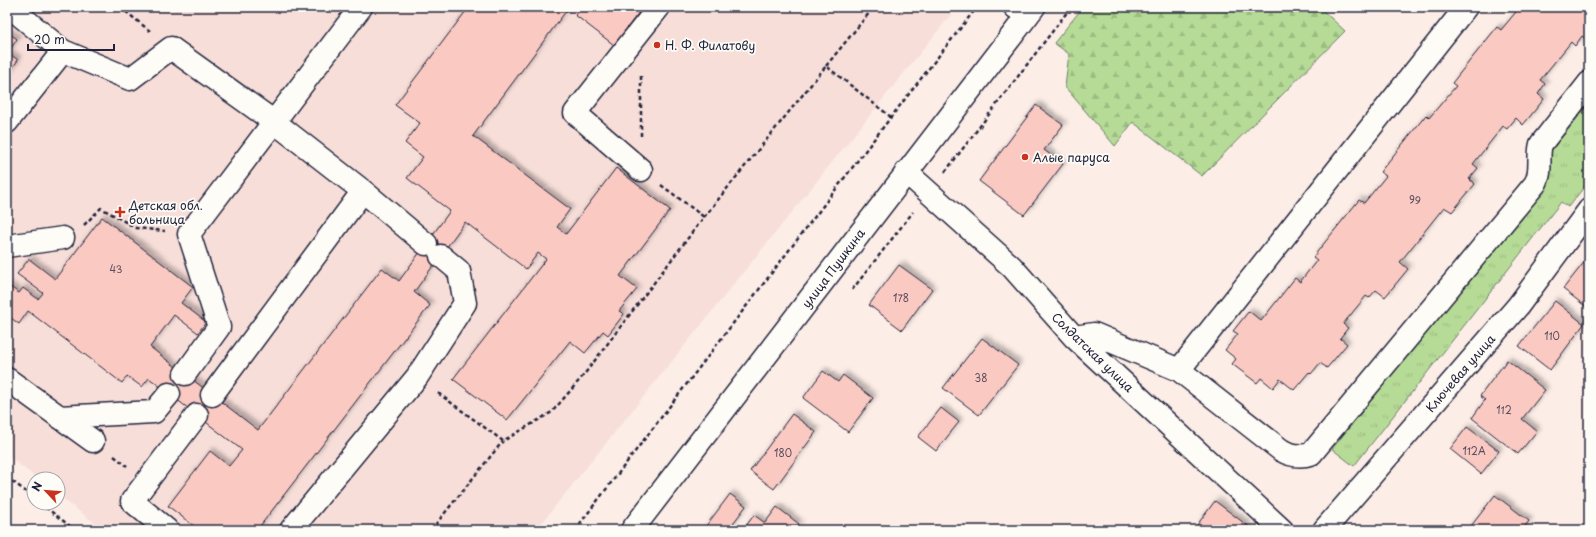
<svg xmlns="http://www.w3.org/2000/svg" width="1596" height="537" font-family="'Playpen Sans',sans-serif">
	<style>
		.built { fill: #f7ded9 }
		.grass { fill: url(#grass-tufts); stroke: #6c7e68 }
		.forest { fill: url(#forest-firs); stroke: #6c7e68 }
		.building { fill: #facac2; stroke: #22223b; filter: url(#shadow) }
		.lines { fill: none; stroke-linecap: round; stroke-linejoin: round }
		.minor-casing { stroke: #22223b; stroke-width: 25 }
		.major-casing { stroke: #22223b; stroke-width: 25 }
		.path { stroke: #22223b; stroke-width: 2.5; stroke-dasharray: 4 3; stroke-linecap: butt }
		.minor { stroke: #fdfcf7; stroke-width: 22 }
		.major { stroke: #fdfcf7; stroke-width: 22 }
		.poi-dot { fill: #c8321e; stroke: #fdfcf7; stroke-width: 1.5 }
		.labels { text-anchor: middle; dominant-baseline: central; stroke-width: 3.5; stroke-linejoin: round; paint-order: stroke }
		.number-label { font-size: 10px; fill: #584c5d }
		.poi-label { font-size: 12px; fill: #22223b; stroke: #fdfcf7; text-anchor: start }
		.street-label { font-size: 12px; fill: #22223b; stroke: #fdfcf7 }
	</style>
	<defs>
		<pattern id="grass-tufts" width="24" height="20" patternUnits="userSpaceOnUse"><rect width="24" height="20" fill="#b6db96"/><path d="M3 7l-1-3M5 7V3M7 7l1-3M15 17l-1-3M17 17v-4M19 17l1-3" fill="none" stroke="#9cbc82"/></pattern>
		<pattern id="forest-firs" width="22" height="20" patternUnits="userSpaceOnUse"><rect width="22" height="20" fill="#b6db96"/><path d="M5 1l3.5 6h-7zM16 11l3.5 6h-7z" fill="#9cbc82"/></pattern>
		<filter id="shadow"><feDropShadow dx="3.5" dy="-3.5" stdDeviation="2" flood-color="#0004"/></filter>
	</defs>
	<rect width="100%" height="100%" fill="#fcede7"/>
	<filter id="ink" filterUnits="userSpaceOnUse"><feTurbulence type="fractalNoise" baseFrequency=".025" numOctaves="2"/><feDisplacementMap in="SourceGraphic" scale="8" xChannelSelector="R" yChannelSelector="G"/><feConvolveMatrix kernelMatrix="1 2 1 2 8 2 1 2 1" color-interpolation-filters="sRGB"/></filter>
	<g filter="url(#ink)">
		<path class="built" d="M7 7H957L536 530H104L58 495V479H38L7 455Z"/>
		<path class="grass" d="M1589 103V181L1568 207 1561 202 1354 466 1332 449 1550 178 1551 151Z"/>
		<path class="forest" d="M1083 7H1319L1345 31 1202 176 1133 122 1115 146 1065 87 1069 54 1054 43Z"/>
		<path class="building" d="M469 7H569L473 136 570 209 557 227 566 234 616 168 670 210 620 276 637 289 619 311 624 314 608 335 603 331 585 353 570 341 507 420 453 379 546 259 538 253 526 269 465 222 414 292 430 305 257 530H199L168 506 210 451 229 466 242 450 149 378 142 387 127 376 122 383 28 311 19 324 7 315V285L19 293 23 288 38 299 43 293 17 274 29 259 55 279 102 217 193 287 181 303 206 322 198 333 174 315 150 347 258 430 382 268 399 281 450 211 407 178 423 157 405 143 420 123 395 105Z
			M581 7H643L614 45 575 15Z
			M1520 7H1589V41L1582 36 1575 46 1571 42 1540 80 1545 84 1538 94 1544 99 1523 125 1516 118 1507 129 1503 126 1473 164 1478 168 1469 179 1475 184 1452 212 1444 207 1400 262 1408 269 1385 297 1376 290 1369 298 1366 296 1343 324 1348 328 1340 338 1347 344 1327 368 1320 363 1311 374 1309 372 1294 390 1280 379 1273 388 1261 378 1257 383 1232 364 1236 359 1225 350 1238 334 1233 331 1249 311 1261 321 1295 278 1300 282 1317 260 1313 257 1359 200 1364 203 1386 176 1380 172 1426 115 1429 118 1456 86 1452 83 1497 27 1501 30Z
			M7 32 17 39 8 53 18 60 7 76Z
			M1036 105 1063 125 1044 150 1063 164 1024 215 979 181Z
			M1586 260 1589 263V309L1563 289Z
			M899 265 932 289 902 330 869 305Z
			M1555 301 1584 324 1550 370 1519 346Z
			M982 338 1018 365 979 415 943 388Z
			M1507 360 1545 390 1522 419 1537 431 1518 454 1472 418 1485 400 1480 396Z
			M823 371 838 382 843 375 873 398 848 432 803 398Z
			M941 408 959 422 936 451 918 437Z
			M792 414 816 432 774 489 750 471Z
			M1467 427 1499 451 1481 474 1450 449Z
			M730 494 746 506 728 530H703Z
			M1495 495 1529 521 1522 530H1468Z
			M1215 501 1248 526 1245 530H1203L1197 525Z
			M777 507 799 524 794 530H743L754 515 765 523Z"/>
		<g class="lines">
			<defs>
				<path id="minor" d="M10 7 63 51 130 79 171 48 273 121 363 191
					M1015 7 1027 16
					M7 122 63 51
					M641 170 575 113 659 7
					M906 172 1012 267 1074 337 1282 530
					M7 246 63 238
					M1074 337 1094 334 1179 370 1281 450C1291 456 1300 457 1311 454L1535 184C1543 171 1537 157 1541 144L1589 83
					M1179 370 1466 7
					M185 374 219 327 189 234 361 7
					M7 379 93 441
					M212 395 363 191 426 244
					M59 417 154 412 169 394
					M167 530 132 501 197 415
					M291 530 417 377 465 303 459 271 441 256
					M1324 530 1518 306 1589 210"/>
				<path id="major" d="M632 530 1034 7"/>
			</defs>
			<use href="#minor" class="minor-casing"/>
			<use href="#major" class="major-casing"/>
			<path class="path" d="M120 7 150 31
				M826 66 874 7
				M641 136V73
				M945 172 1071 7
				M661 185 704 217
				M84 225 101 208 136 228 165 231
				M852 290 913 212
				M438 393 503 441 552 412 583 376 704 217 826 66 891 117
				M114 456 127 466
				M7 477 34 498
				M40 503 75 530
				M431 530 503 441
				M575 530 891 117 977 7"/>
			<use href="#minor" class="minor"/>
			<use href="#major" class="major"/>
		</g>
	</g>
	<g class="poi-dot">
		<circle cx="657" cy="45" r="4"/>
		<circle cx="1025" cy="157" r="4"/>
		<path d="M118 206h4v4h4v4h-4v4h-4v-4h-4v-4h4z"/>
	</g>
	<g class="labels">
		<g class="number-label">
			<text x="1415" y="199">99</text>
			<text x="116" y="268">43</text>
			<text x="901" y="297">178</text>
			<text x="1552" y="335">110</text>
			<text x="981" y="377">38</text>
			<text x="1504" y="409">112</text>
			<text x="1474" y="450">112А</text>
			<text x="783" y="452">180</text>
		</g>
		<g class="poi-label">
			<text x="665" y="45">Н. Ф. Филатову</text>
			<text x="1033" y="157">Алые паруса</text>
			<text x="129" y="205">Детская обл.<tspan x="129" dy="14">больница</tspan></text>
		</g>
		<g class="street-label">
			<text transform="translate(833 268) rotate(-53)">улица Пушкина</text>
			<text transform="translate(1093 352) rotate(44)">Солдатская улица</text>
			<text transform="translate(1460 373) rotate(-49)">Ключевая улица</text>
		</g>
	</g>
	<rect width="1596" height="537" fill="none" stroke="#fdfcf7" stroke-width="24"/>
	<rect x="12" y="12" width="1572" height="513" fill="none" stroke="#22223b" stroke-width="1.5" filter="url(#ink)"/>
	<g transform="translate(46 491) rotate(296)"><circle r="19" fill="#fdfcf7" stroke="#a5a5ac"/>
	<path d="M0-3L7 15L0 10L-7 15Z" fill="#c8321e"/>
	<text y="-6" font-size="11" font-weight="bold" text-anchor="middle" fill="#22223b">N</text>
	</g>
	<path d="M28 44v6h86v-6" fill="none" stroke="#22223b" stroke-width="2"/>
	<text x="34" y="44" font-size="12" fill="#22223b" stroke="#fdfcf7" stroke-width="3" paint-order="stroke">20 m</text>
</svg>
